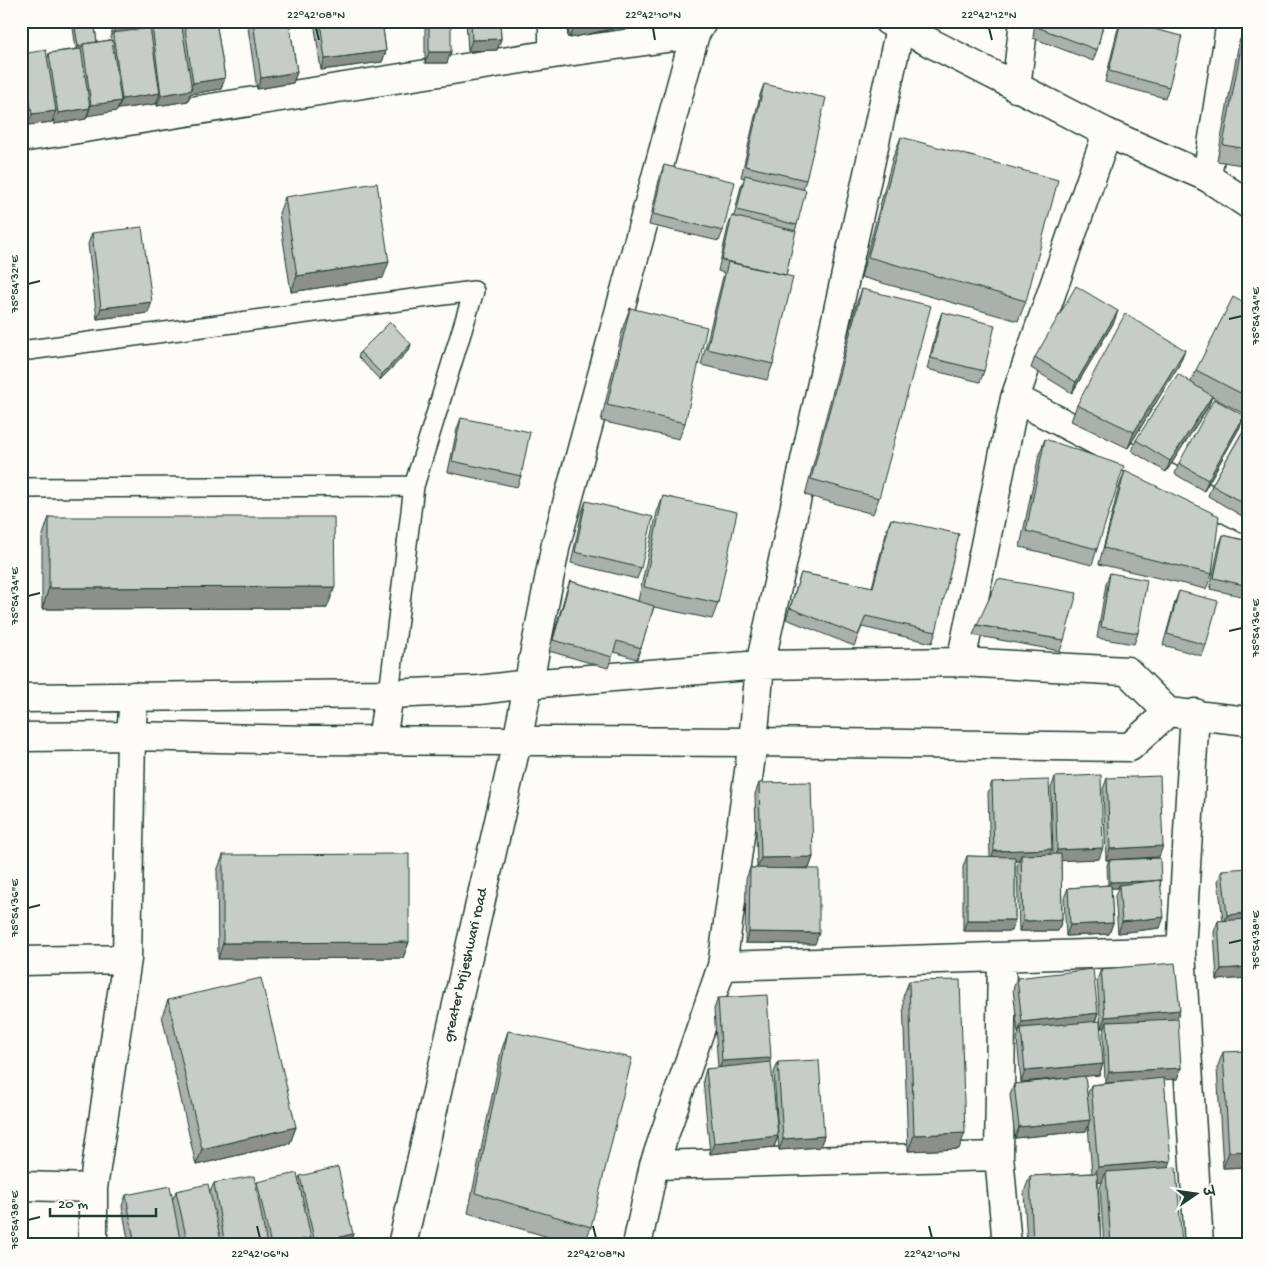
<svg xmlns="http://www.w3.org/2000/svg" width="1269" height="1266" font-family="'Gochi Hand','Playpen Sans Deva',sans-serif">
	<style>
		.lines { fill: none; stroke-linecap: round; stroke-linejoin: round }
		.service-casing { stroke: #1f3d34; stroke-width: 22 }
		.minor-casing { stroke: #1f3d34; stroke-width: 31 }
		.tertiary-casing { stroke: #1f3d34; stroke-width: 31 }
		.service { stroke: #fdfcf7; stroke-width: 19 }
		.minor { stroke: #fdfcf7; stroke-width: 28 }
		.tertiary { stroke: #fdfcf7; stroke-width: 28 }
		.wall { fill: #aab0ab; stroke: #1f3d34 }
		.shaded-wall { fill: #8b908b; stroke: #1f3d34 }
		.building { fill: #c6cdc7; stroke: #1f3d34 }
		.ticks { fill: none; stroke: #1f3d34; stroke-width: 2 }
		.labels { text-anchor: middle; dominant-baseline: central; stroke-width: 4.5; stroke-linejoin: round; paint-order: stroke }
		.street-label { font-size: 15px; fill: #1f3d34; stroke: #fdfcf7 }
		.neatline { fill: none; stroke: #1f3d34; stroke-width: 2 }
		.ticks-label { font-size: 12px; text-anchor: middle; fill: #1f3d34 }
	</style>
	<rect width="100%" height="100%" fill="#fdfcf7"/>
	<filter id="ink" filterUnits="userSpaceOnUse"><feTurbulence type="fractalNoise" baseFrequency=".02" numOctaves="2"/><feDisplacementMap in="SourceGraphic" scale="10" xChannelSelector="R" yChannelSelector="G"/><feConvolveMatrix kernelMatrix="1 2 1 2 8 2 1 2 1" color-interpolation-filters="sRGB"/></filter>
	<g filter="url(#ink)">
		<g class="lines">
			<defs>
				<path id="service" d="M21 351 474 291 414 486 389 694
					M21 488 414 486"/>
				<path id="minor" d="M553 21V54
					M1016 88 1024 21
					M21 138 553 54 695 34
					M1207 177 1231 21
					M1015 398 1248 520
					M961 662 1015 398 1107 133
					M21 698 389 694 479 690 528 684 760 665 961 662 1127 671 1168 712 1248 721
					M1195 713 1181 951 1199 1245
					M21 737 131 736 309 740 753 742 1130 747 1168 712
					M382 740 389 694
					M1002 957 999 1156 1007 1245
					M127 959 131 736 134 696
					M21 961 127 959 93 1188
					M722 966 1181 951
					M654 1165 999 1156
					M21 1186 93 1188V1245
					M402 1245 517 742 556 544 695 34 703 21
					M637 1245 654 1165 722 966 753 742 760 665 900 28"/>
				<path id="tertiary" d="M888 21 1107 133 1207 177 1248 204"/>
			</defs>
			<use href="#service" class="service-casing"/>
			<use href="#minor" class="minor-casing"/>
			<use href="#tertiary" class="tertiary-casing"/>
			<use href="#service" class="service"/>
			<use href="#minor" class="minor"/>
			<use href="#tertiary" class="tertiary"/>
		</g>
		<path class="wall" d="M72 21H94L97 42 110 40 112 34 110 21H154L152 25 182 23V21H216L225 78 221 89 190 94 188 101 157 106V101L156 104 118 109V108L117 111 87 115 86 119 54 124 53 118 52 122 28 125 21 83V57L22 54 48 57 49 53 76 49Z
			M247 21H289L297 72 293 83 257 89Z
			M314 21H382L386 51 382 62 321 70Z
			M425 21H451L447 63H425Z
			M466 21H500L501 39 497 50 468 51Z
			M566 21H640V23L570 38Z
			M1035 21H1104L1097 50 1093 61 1033 38Z
			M1121 21 1169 87 1165 98 1105 82 1117 32Z
			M1248 21V166L1217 161 1239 42 1245 26 1247 27Z
			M764 84 806 180 803 189 797 225 795 231 786 275 773 364 767 380 701 365 724 273 718 271 728 227 732 216H734L741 186 745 178 741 177 760 95Z
			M901 137 1026 301 1018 321 861 277 893 157Z
			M664 165 723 231 719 241 649 225 660 176Z
			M285 197 383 278 291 292 279 213Z
			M92 233 148 313 97 319 88 244Z
			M862 289 879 498 873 514 805 495 856 305Z
			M1248 305V416L1212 397 1208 407 1166 472 1132 451 1136 440 1191 382 1196 370Z
			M630 308 685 423 679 439 601 421 624 324Z
			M942 312 984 371 980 382 927 369 938 323Z
			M1114 322 1072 393 1031 368 1035 357Z
			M411 344 409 350 380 380 358 357 360 352Z
			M1179 365 1128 448 1071 421 1077 405Z
			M1244 416 1240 427 1204 491 1175 474 1179 463Z
			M461 418 521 476 517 487 448 472 457 429Z
			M1248 422V506L1242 516 1208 496 1212 485Z
			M1045 439 1097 549 1092 565 1020 547 1039 455Z
			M1125 471 1212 574 1206 589 1099 564 1119 487Z
			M663 496 718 603 712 619 654 607 637 659 614 652 608 668 549 651 566 592 570 581 638 601 657 512Z
			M586 501 641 568 637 579 571 563 582 512Z
			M49 517 327 608 42 609V538Z
			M891 519 936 632 932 643 862 627 854 646 786 619 801 573 872 587 887 529Z
			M1223 535 1248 541V591L1245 597 1210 589 1219 546Z
			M1110 573 1138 633 1134 644 1097 638 1106 584Z
			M1179 591 1206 645 1202 656 1163 645 1175 602Z
			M977 625 1064 640 1060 651 973 635Z
			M1055 777 1099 859 1061 860 1062 920 1058 931H1019L1017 866 1019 861H1015V920L1011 931H963V867L967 856 990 857 988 793 992 782 1050 854H1053L1051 788Z
			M1107 778 1159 857 1106 860 1103 789Z
			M759 783 813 857 809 868H785L815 944 745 943 746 879 750 868H757L755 794Z
			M223 855 409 942 403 958 218 959 217 871Z
			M1109 860 1160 884V928L1118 933 1115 896 1118 888H1111L1113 923 1109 934 1066 936 1064 898 1068 888 1108 885 1107 865Z
			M1222 870 1248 978 1217 980 1214 932 1218 921H1223L1218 881Z
			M1101 969 1180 1010 1176 1019 1181 1068 1177 1079H1164L1169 1168 1182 1245H1104L1100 1188 1102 1182H1098L1101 1245H1027L1024 1192 1030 1176 1092 1173 1088 1126 1086 1131 1015 1138 1010 1095 1014 1084 1081 1077 1021 1082 1017 1039 1019 1032 1018 1033 1013 989 1017 978 1098 1013 1095 1022 1103 1064 1099 1075 1085 1076 1087 1096 1091 1085 1128 1081 1105 1083 1103 1033 1105 1027 1101 1028 1097 980Z
			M909 981 959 1149 908 1151 903 997Z
			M718 998 769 1062 778 1134 774 1073 778 1062 824 1136 820 1147 779 1150 778 1137 774 1147 710 1154 703 1080 706 1069 718 1068 714 1009Z
			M168 1000 296 1127 290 1143 196 1165 162 1016Z
			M508 1031 591 1227 584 1245H575L468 1213 501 1052Z
			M1223 1052 1248 1167 1223 1168 1217 1068Z
			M300 1176 353 1234 349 1245H309V1243L308 1245H129L122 1206 126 1195 173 1199 176 1191 210 1192 214 1183 255 1185 257 1182 298 1180Z"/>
		<path class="shaded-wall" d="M140 21H154L150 30 113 34 116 25Z
			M601 21H640V23L570 38 574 27Z
			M501 39 497 50 468 51 472 40Z
			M78 46H82L80 51 76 52Z
			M386 51 382 62 321 70 325 59Z
			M429 52H451L447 63H425Z
			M297 72 293 83 257 89 261 78Z
			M225 78 221 89 190 94 188 101 157 106 161 95 190 90 193 83Z
			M160 93 156 104 118 109 122 99Z
			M121 101 117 111 87 116 91 105Z
			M90 108 86 119 54 124 58 113Z
			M56 111 52 122 28 125 32 114Z
			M25 119 23 125H21V120Z
			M389 262 383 278 291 292 297 276Z
			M152 302 148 313 97 319 101 308Z
			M1118 311 1114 322 1072 393 1076 382Z
			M411 344 409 350 380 380 382 374Z
			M1185 350 1179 365 1128 448 1134 432Z
			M1212 396 1208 407 1166 472 1170 461Z
			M1244 416 1240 427 1204 491 1208 480Z
			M1248 502V506L1242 516 1246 505Z
			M335 587 327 608 42 609 49 588Z
			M1163 846 1159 857 1106 860 1110 849Z
			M1103 848 1099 859 1053 861 1057 850Z
			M1052 849 1048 860 1021 855 1019 861 990 862 994 851Z
			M813 857 809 868 757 869 761 858Z
			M1161 881 1159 887 1119 885 1118 888H1108L1110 882Z
			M1248 913V924L1223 926 1227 915Z
			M1164 917 1160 928 1118 933 1122 922Z
			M967 920H1015L1011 931H963Z
			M1062 920 1058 931H1019L1023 921Z
			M1113 923 1109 934 1066 936 1070 925Z
			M749 932 819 933 815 944 745 943Z
			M409 942 403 958 218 959 223 943Z
			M1248 967V978L1217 980 1221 969Z
			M1180 1010 1176 1021 1107 1022 1105 1027 1101 1028 1105 1017Z
			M1098 1013 1094 1023 1021 1028 1019 1032 1018 1033 1022 1022Z
			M771 1058 767 1069 718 1072 722 1061Z
			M1103 1064 1099 1075 1021 1082 1025 1071Z
			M1181 1068 1177 1079 1105 1083 1109 1072Z
			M1090 1120 1086 1131 1015 1138 1019 1127Z
			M296 1127 290 1143 196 1165 202 1149Z
			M965 1133 959 1149 908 1151 914 1135Z
			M778 1136 774 1147 710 1154 714 1143Z
			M824 1136 820 1147 779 1150 783 1139Z
			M1248 1151V1167L1223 1168 1229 1152Z
			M1171 1161 1165 1177 1106 1172 1102 1182 1092 1183 1098 1167Z
			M353 1234 349 1245H314L315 1243Z
			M311 1238 308 1245H278Z"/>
		<path class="building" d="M74 21H94L97 42 83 44 82 46H78Z
			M116 21H140L116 25Z
			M179 21H181L192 90 161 95 152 26Z
			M184 21H216L225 78 193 83Z
			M253 21H289L297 72 261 78Z
			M320 21H382L386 51 325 59Z
			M429 21H451V52H429Z
			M471 21H500L501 39 472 40Z
			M573 21H601L574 27Z
			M1038 21H1104L1097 50 1037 27Z
			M1121 21 1182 36 1169 87 1109 71Z
			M1245 26 1248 27V149L1223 145Z
			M150 28 160 93 122 99 113 33Z
			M112 40 121 101 91 105 83 44Z
			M81 49 90 108 58 113 49 53Z
			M46 50 56 111 32 114 22 54Z
			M764 84 826 98 806 180 745 166Z
			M21 96 25 119 21 120Z
			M901 137 1058 180 1026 301 868 257Z
			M664 165 735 182 723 231 653 214Z
			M745 175 806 190 797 225 737 210Z
			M377 183 389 262 297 276 285 197Z
			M732 216 796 231 786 275 722 260Z
			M142 227 152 302 101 308 92 233Z
			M728 262 793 277 773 364 707 349Z
			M1076 286 1118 311 1076 382 1035 357Z
			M862 289 931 306 879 498 811 479Z
			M1233 297 1248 305V397L1196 370Z
			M630 308 707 327 685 423 607 405Z
			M942 312 995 325 984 371 931 358Z
			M1125 314 1185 350 1134 432 1077 405Z
			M390 322 411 344 382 374 360 352Z
			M1178 374 1212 396 1170 461 1136 440Z
			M1214 399 1244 416 1208 480 1179 463Z
			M461 418 530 432 521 476 452 461Z
			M1248 422V502L1246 505 1212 485Z
			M1045 439 1124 466 1097 549 1026 531Z
			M1125 471 1219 516 1212 574 1104 548Z
			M663 496 737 512 718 603 644 587Z
			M586 501 653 517 641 568 575 552Z
			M49 517H334L335 587 49 588Z
			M891 519 959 534 936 632 866 616 858 635 790 608 801 573 873 587Z
			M1223 535 1248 541V586L1214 578Z
			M1110 573 1147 580 1138 633 1101 627Z
			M998 579 1077 593 1064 640 977 625Z
			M570 581 654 606 641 648 617 641 612 657 553 640Z
			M1179 591 1218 601 1206 645 1167 634Z
			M1101 775 1103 848 1057 850 1055 777Z
			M1160 776 1163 846 1110 849 1107 778Z
			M1049 780 1052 849 994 851 992 782Z
			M811 782 813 857 761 858 759 783Z
			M409 854V942L223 943V855Z
			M1061 854 1062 920 1023 921 1021 855Z
			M967 856 1015 857V920H967Z
			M1160 858 1161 881 1160 880 1151 881 1110 882 1109 860Z
			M750 868 819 869V933L749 932Z
			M1248 868V913L1227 915 1222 870Z
			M1160 880 1164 917 1122 922 1119 885Z
			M1111 885 1113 923 1070 925 1068 888Z
			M1248 919V967L1221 969 1218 921Z
			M1175 963 1180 1010 1105 1017 1101 969Z
			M1093 969 1098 1013 1022 1022 1017 978Z
			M261 978 296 1127 202 1149 168 1000Z
			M960 980 965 1133 914 1135 909 981Z
			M767 995 771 1058 722 1061 718 998Z
			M1178 1019 1181 1068 1109 1072 1107 1022Z
			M1100 1021 1103 1064 1025 1071 1021 1028Z
			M508 1031 632 1058 591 1227 475 1193Z
			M1248 1051V1151L1229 1152 1223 1052Z
			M819 1060 824 1136 783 1139 778 1062Z
			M771 1062 778 1136 714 1143 706 1069Z
			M1085 1076 1090 1120 1019 1127 1014 1084Z
			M1164 1078 1171 1161 1098 1167 1091 1085Z
			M338 1167 353 1234 315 1243 300 1176Z
			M1176 1167 1182 1245H1111L1106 1172Z
			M297 1173 311 1238 278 1245H271L257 1182Z
			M1097 1173 1101 1245H1033L1030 1176Z
			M254 1176 267 1245H225L214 1183Z
			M208 1184 222 1245H188L176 1191Z
			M170 1186 181 1245H135L126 1195Z"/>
	</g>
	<path class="ticks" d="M316 28 319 40M653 28 655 40M989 28 992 40M28 284 40 281M1229 319 1242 316M28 596 40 593M1229 631 1242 628M28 908 40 905M1229 943 1242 940M28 1220 40 1217M257 1226 260 1238M593 1226 596 1238M929 1226 932 1238"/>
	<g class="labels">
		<g class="street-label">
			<text transform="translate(466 965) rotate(-77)">greater brijeshwari road</text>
		</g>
	</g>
	<rect width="1269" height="1266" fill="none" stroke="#fdfcf7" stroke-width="55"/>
	<g transform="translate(1196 1194) rotate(77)" stroke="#fdfcf7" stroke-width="4" paint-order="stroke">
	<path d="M0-4L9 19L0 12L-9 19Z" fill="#1f3d34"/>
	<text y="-8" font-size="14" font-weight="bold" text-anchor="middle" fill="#1f3d34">उ</text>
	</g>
	<path d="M50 1208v8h106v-8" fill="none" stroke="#1f3d34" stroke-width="2.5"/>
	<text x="58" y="1208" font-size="15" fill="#1f3d34" stroke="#fdfcf7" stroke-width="4" paint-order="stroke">20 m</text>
	<rect x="28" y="28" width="1214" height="1210" class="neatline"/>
	<g class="ticks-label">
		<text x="316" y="18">22°42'08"N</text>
		<text x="653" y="18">22°42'10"N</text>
		<text x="989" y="18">22°42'12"N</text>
		<text transform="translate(14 284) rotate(-90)" y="4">75°54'32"E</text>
		<text transform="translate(1255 316) rotate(-90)" y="4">75°54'34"E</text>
		<text transform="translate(14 596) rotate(-90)" y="4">75°54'34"E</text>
		<text transform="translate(1255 628) rotate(-90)" y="4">75°54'36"E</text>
		<text transform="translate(14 908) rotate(-90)" y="4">75°54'36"E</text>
		<text transform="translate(1255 940) rotate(-90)" y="4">75°54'38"E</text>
		<text transform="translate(14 1220) rotate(-90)" y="4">75°54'38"E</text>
		<text x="260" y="1257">22°42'06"N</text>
		<text x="596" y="1257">22°42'08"N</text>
		<text x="932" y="1257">22°42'10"N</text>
	</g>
</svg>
